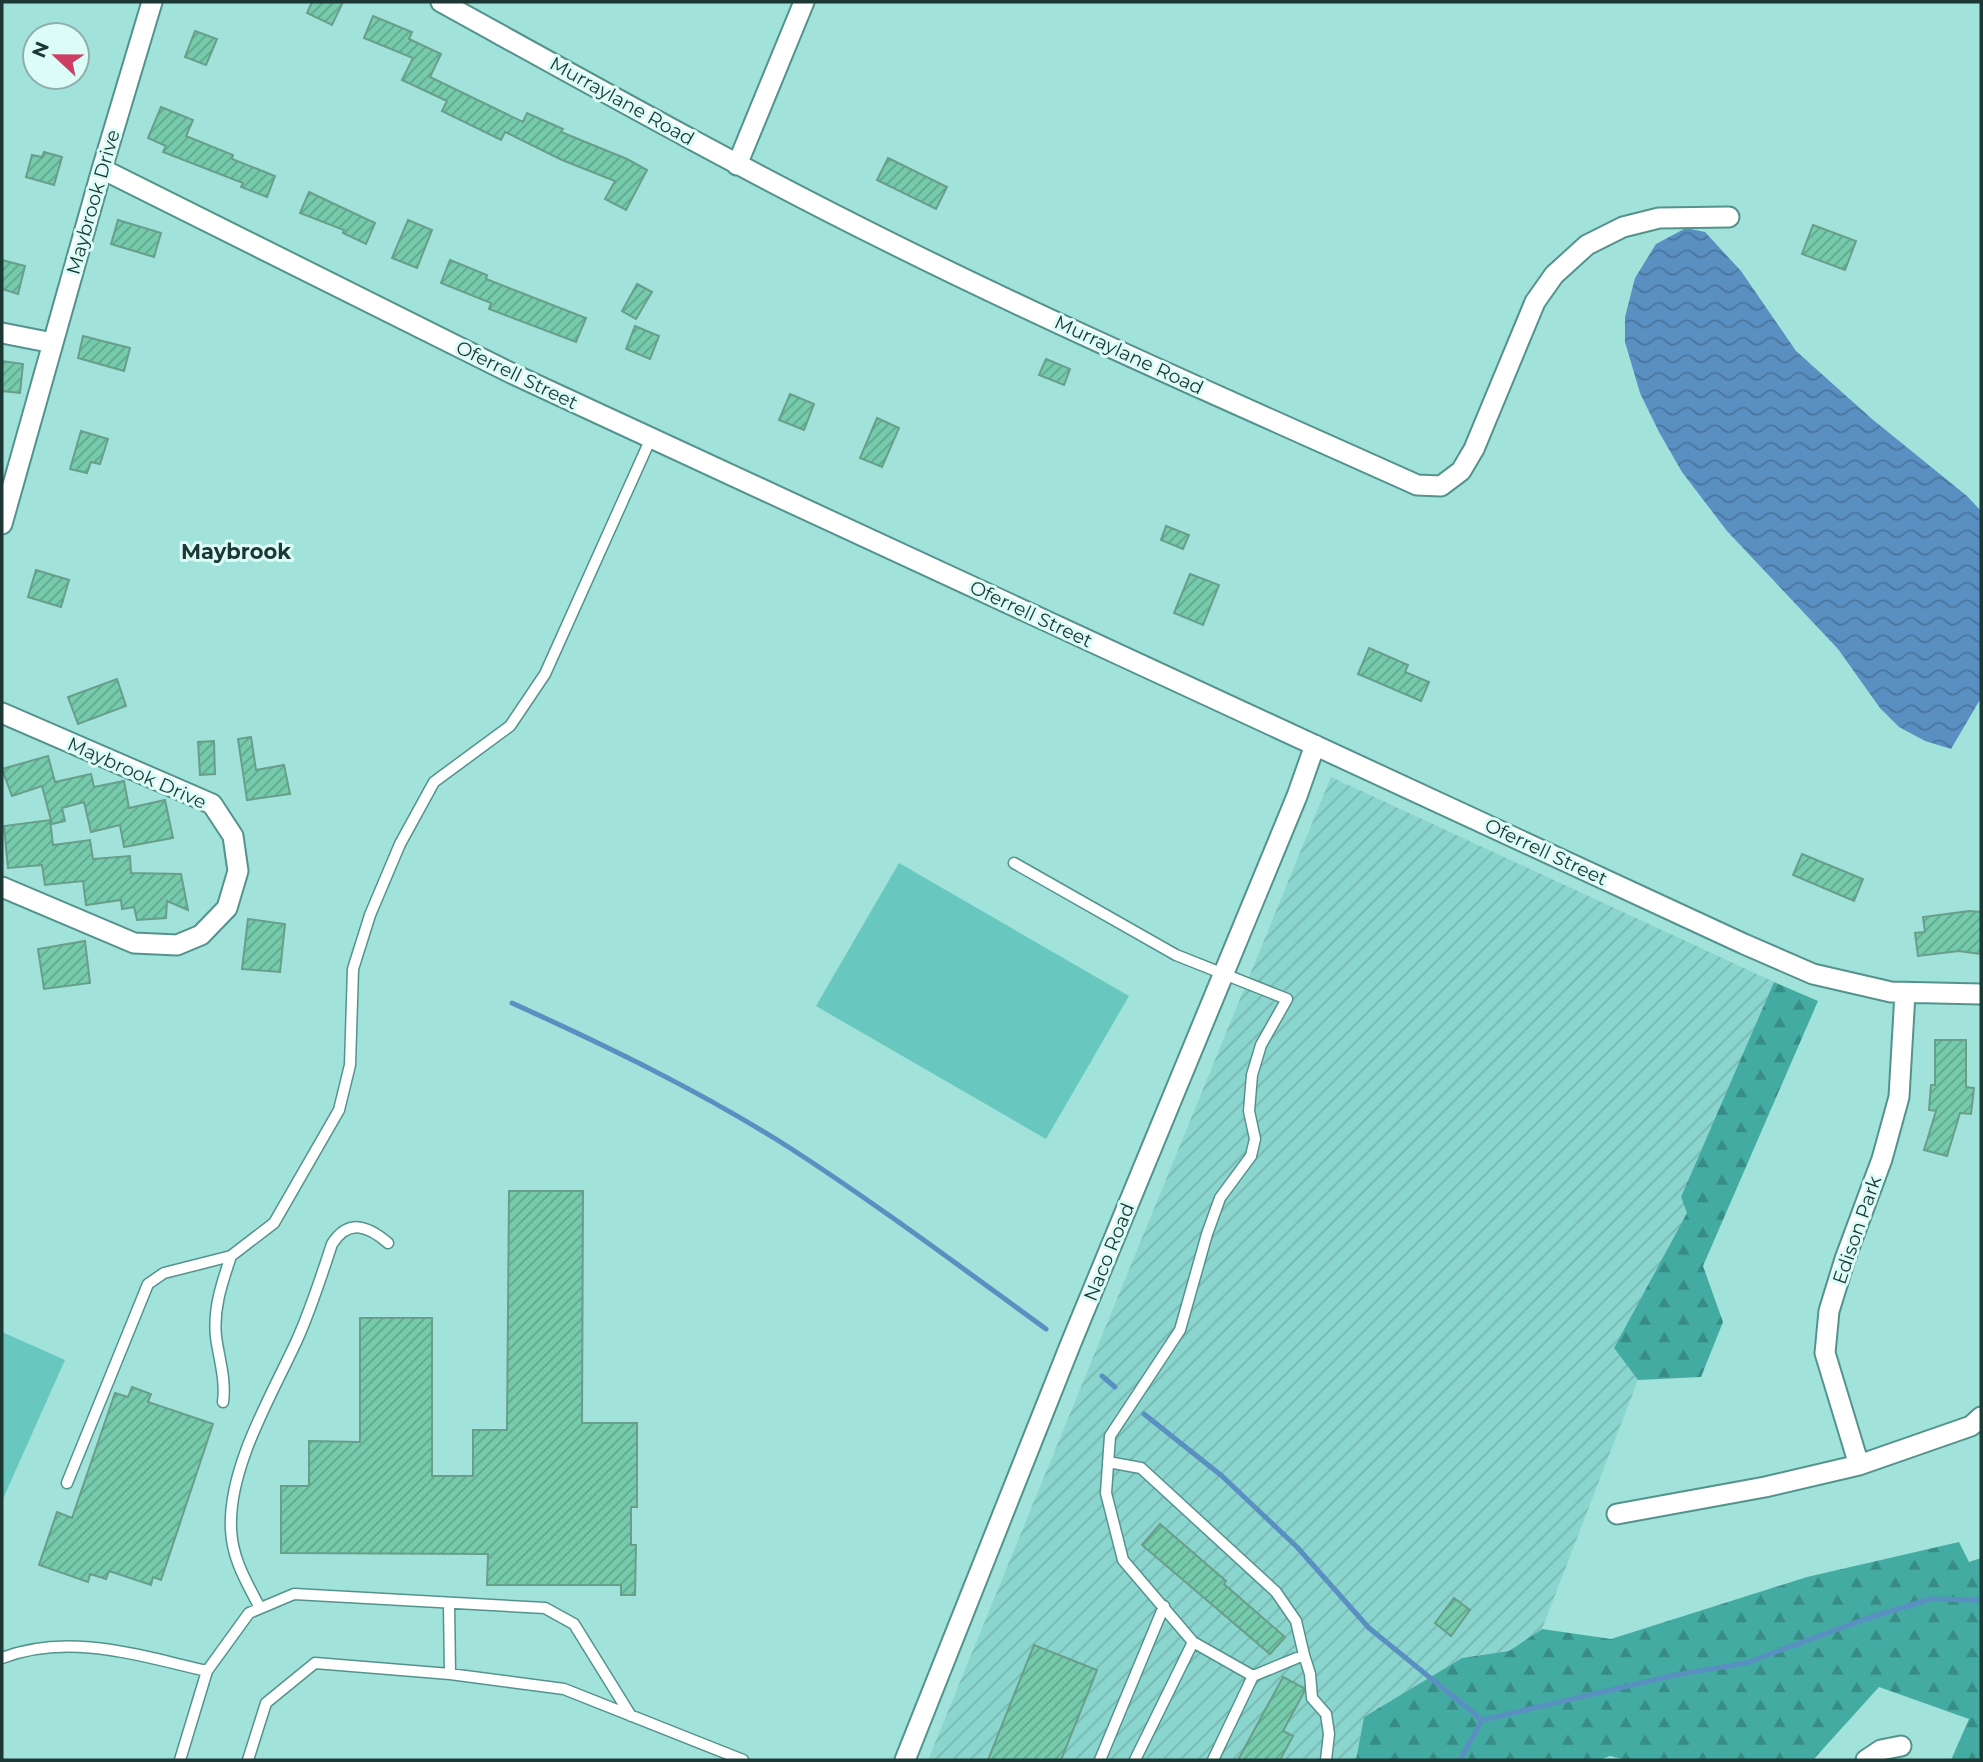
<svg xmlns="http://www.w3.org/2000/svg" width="1983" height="1762" font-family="Montserrat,sans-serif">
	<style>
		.industrial { fill: url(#industrial-furrows) }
		.forest { fill: url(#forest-firs) }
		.pitch { fill: #68c8c0 }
		.water { fill: url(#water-waves) }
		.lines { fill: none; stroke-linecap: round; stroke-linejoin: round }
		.stream { stroke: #5a8fc2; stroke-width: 5 }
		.building { fill: url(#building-hatch); stroke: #689e8a; stroke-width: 2 }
		.lane-casing { stroke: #54938d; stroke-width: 13 }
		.street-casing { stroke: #54938d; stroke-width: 23 }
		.lane { stroke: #fff; stroke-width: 10 }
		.street { stroke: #fff; stroke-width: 19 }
		.labels { text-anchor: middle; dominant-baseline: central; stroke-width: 6; stroke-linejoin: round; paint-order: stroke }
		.street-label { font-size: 19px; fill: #1c3734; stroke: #dcfcf8 }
		.neighbourhood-label { font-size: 21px; font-weight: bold; fill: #1c3734; stroke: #dcfcf8 }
	</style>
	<defs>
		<pattern id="industrial-furrows" width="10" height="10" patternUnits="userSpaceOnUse" patternTransform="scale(1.75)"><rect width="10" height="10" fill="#8bd5cf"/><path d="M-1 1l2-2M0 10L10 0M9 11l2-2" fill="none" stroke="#77b7b2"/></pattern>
		<pattern id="forest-firs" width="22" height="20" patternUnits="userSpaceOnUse" patternTransform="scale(1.75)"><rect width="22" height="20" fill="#44aba3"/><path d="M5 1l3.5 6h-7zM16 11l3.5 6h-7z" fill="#388c86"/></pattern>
		<pattern id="water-waves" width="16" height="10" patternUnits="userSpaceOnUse" patternTransform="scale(1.75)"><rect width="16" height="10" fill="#5a8fc2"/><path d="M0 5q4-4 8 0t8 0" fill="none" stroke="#4a769e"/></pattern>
		<pattern id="building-hatch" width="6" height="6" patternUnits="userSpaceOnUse" patternTransform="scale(1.75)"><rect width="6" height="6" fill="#76cbac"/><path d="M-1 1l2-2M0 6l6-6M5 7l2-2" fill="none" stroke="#60a68d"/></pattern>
	</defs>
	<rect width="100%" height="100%" fill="#a1e2db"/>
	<path class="industrial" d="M1331 777 1774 982 1681 1197 1688 1213 1614 1348 1638 1380 1542 1629 1509 1651 1462 1658 1364 1717 1356 1760H928Z"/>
	<path class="forest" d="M1774 982 1818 1001 1703 1266 1723 1322 1701 1377 1638 1380 1614 1348 1687 1213 1681 1197Z
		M1959 1542 1969 1562 1981 1558V1760H1951L1969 1719 1879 1687 1813 1760H1626L1610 1756 1600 1760H1356L1364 1717 1462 1658 1509 1651 1542 1629 1611 1639 1807 1577Z"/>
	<path class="pitch" d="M899 863 1129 996 1046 1139 816 1006Z
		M2 1332 65 1360 2 1501Z"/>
	<path class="water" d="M1686 228 1705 232 1741 271 1796 351 1872 419 1967 496 1981 511V698L1951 749 1925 741 1899 727 1880 708 1838 649 1727 531 1682 472 1659 432 1640 393 1625 342V317L1635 278 1656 244Z"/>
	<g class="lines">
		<path class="stream" d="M512 1003C607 1046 702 1092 790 1148 878 1205 962 1268 1046 1329
			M1102 1376 1115 1387
			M1144 1414 1222 1476 1297 1547 1369 1628 1482 1720
			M1460 1760 1482 1720 1675 1675 1746 1663 1865 1619 1930 1599 1981 1600"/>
	</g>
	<path class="building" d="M312 2H343L332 25 307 13Z
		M373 16 412 32 409 39 441 54 430 77 523 122 527 113 563 129 561 132 627 159 647 170 626 210 605 199 615 181 562 160 505 132 501 140 442 111 447 101 402 80 413 58 364 38Z
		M195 31 217 39 206 65 185 57Z
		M161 107 193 120 186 136 233 155 232 159 275 176 267 197 241 187 243 183 163 152 166 146 148 138Z
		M44 152 62 157 54 185 26 177 32 155 42 157Z
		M888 158 947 187 936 209 877 180Z
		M309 192 375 223 366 244 343 233 344 230 300 213Z
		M118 220 161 233 154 257 111 244Z
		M408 220 432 230 417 268 392 258Z
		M1813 225 1856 241 1845 270 1802 254Z
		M2 260 25 266 18 294 2 289Z
		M450 260 487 275 486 279 586 318 576 342 489 309 491 303 441 283Z
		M637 284 652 292 636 319 622 311Z
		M635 326 659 336 650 359 626 349Z
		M83 336 130 348 124 371 78 358Z
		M1046 359 1070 369 1064 385 1039 375Z
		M2 361 23 364 20 393 2 391Z
		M790 394 814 404 804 430 779 420Z
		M877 418 899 428 882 467 860 458Z
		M81 431 108 439 100 464 91 462 87 473 70 469Z
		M1166 526 1189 535 1183 549 1161 540Z
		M36 570 69 580 61 607 28 597Z
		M1190 574 1219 585 1203 625 1174 613Z
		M1369 648 1408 665 1405 672 1429 682 1421 701 1358 674Z
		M117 679 126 706 78 724 68 697Z
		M251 737 256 770 284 765 290 794 247 800 238 739Z
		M214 741 215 774 200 775 198 742Z
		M48 756 55 782 91 774 94 787 124 781 129 808 165 800 173 838 124 847 120 825 91 832 84 802 62 808 65 821 52 824 42 786 12 796 2 769Z
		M50 820 53 845 90 840 93 859 130 856 131 873 181 874 188 910 167 901 166 918 137 920 134 907 122 909 121 900 86 905 83 881 45 885 42 865 8 868 4 826Z
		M1802 854 1863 879 1854 901 1793 875Z
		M1969 911 1981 912V954L1959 951 1918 956 1915 933 1925 932 1923 917Z
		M248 919 285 924 280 972 242 969Z
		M85 941 90 983 44 989 38 949Z
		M1935 1040H1966V1087L1974 1088 1971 1114 1960 1113 1947 1156 1924 1150 1936 1111 1929 1110 1931 1085H1935Z
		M509 1191H583L582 1423H637V1507H631V1545H636L635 1595H621V1585H487L488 1554 281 1553V1486H309V1441L360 1442V1318H432V1476H473V1430H507Z
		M132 1387 151 1394 148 1402 213 1424 161 1580 153 1577 151 1585 109 1571 106 1579 90 1574 88 1582 39 1565 57 1512 72 1518 115 1393 128 1397Z
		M1160 1524 1226 1581 1224 1584 1285 1637 1270 1654 1142 1545Z
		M1454 1598 1470 1610 1451 1636 1435 1623Z
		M1034 1645 1097 1670 1061 1760H988Z
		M1283 1677 1304 1688V1692L1283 1731 1293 1736 1280 1760H1238Z"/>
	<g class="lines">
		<defs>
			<path id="lane" d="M1014 863 1176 955 1287 999 1261 1045 1252 1075 1249 1111 1255 1139 1251 1156 1220 1198 1207 1234 1180 1330 1110 1436 1106 1493 1123 1560 1193 1642 1135 1760
				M223 1402C226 1379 219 1359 216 1337 213 1308 222 1283 231 1256
				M1108 1462 1141 1468 1276 1592 1296 1621 1304 1655
				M67 1483 148 1284 164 1273 231 1256 274 1223 339 1110 350 1065 353 969 370 915 400 844 434 782 510 726 545 674 651 438
				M449 1604 450 1674
				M260 1608C247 1583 232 1559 231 1529 228 1467 272 1395 297 1340 311 1309 321 1277 332 1244 348 1219 367 1225 388 1243
				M1193 1642 1253 1676 1213 1760
				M2 1658C69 1632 140 1656 207 1671
				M1253 1676 1304 1655 1310 1674 1312 1698 1326 1714 1329 1734 1326 1760
				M180 1760 207 1671 249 1613 294 1594 545 1608 574 1624 631 1716
				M248 1760 266 1703 315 1663 450 1674 564 1689 743 1760
				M1100 1760 1164 1606"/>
			<path id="street" d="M441 2C588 83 734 165 885 240 1059 327 1239 405 1417 485L1441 486 1461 471 1474 449 1535 302 1554 275 1587 245 1623 227 1659 218 1729 217
				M737 165 804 2
				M102 169 513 374 1744 944 1813 974 1891 992 1981 994
				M2 333 53 343
				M2 524 102 169 152 2
				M2 713 212 804 233 836 238 871 227 908 201 935 177 945 134 943 2 887
				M1859 1465 1825 1353 1829 1311 1845 1259 1882 1159 1899 1097 1905 993
				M1617 1514 1765 1487 1859 1465 1971 1426 1981 1417
				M905 1760 1071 1343 1297 796 1315 745
				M1866 1760 1881 1750 1901 1746"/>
		</defs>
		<use href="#lane" class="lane-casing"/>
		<use href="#street" class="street-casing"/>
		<use href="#lane" class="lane"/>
		<use href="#street" class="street"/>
	</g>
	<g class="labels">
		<g class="street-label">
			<text transform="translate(622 101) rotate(29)">Murraylane Road</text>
			<text transform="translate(93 202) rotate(-74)">Maybrook Drive</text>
			<text transform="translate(1129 355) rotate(25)">Murraylane Road</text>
			<text transform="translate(517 375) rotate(26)">Oferrell Street</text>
			<text transform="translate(1031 614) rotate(25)">Oferrell Street</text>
			<text transform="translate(137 773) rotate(24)">Maybrook Drive</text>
			<text transform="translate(1546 852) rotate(25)">Oferrell Street</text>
			<text transform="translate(1857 1230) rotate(-71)">Edison Park</text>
			<text transform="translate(1109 1252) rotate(-68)">Naco Road</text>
		</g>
		<g class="neighbourhood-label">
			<text x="236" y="551">Maybrook</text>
		</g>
	</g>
	<rect width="1983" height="1762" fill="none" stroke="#1c3734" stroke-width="7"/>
	<g transform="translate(56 56) rotate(292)"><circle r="33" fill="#dcfcf8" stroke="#8fadaa" stroke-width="2"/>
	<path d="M0-5L12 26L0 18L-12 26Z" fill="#cd3e65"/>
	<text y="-10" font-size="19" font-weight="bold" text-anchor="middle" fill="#1c3734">N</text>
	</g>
</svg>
